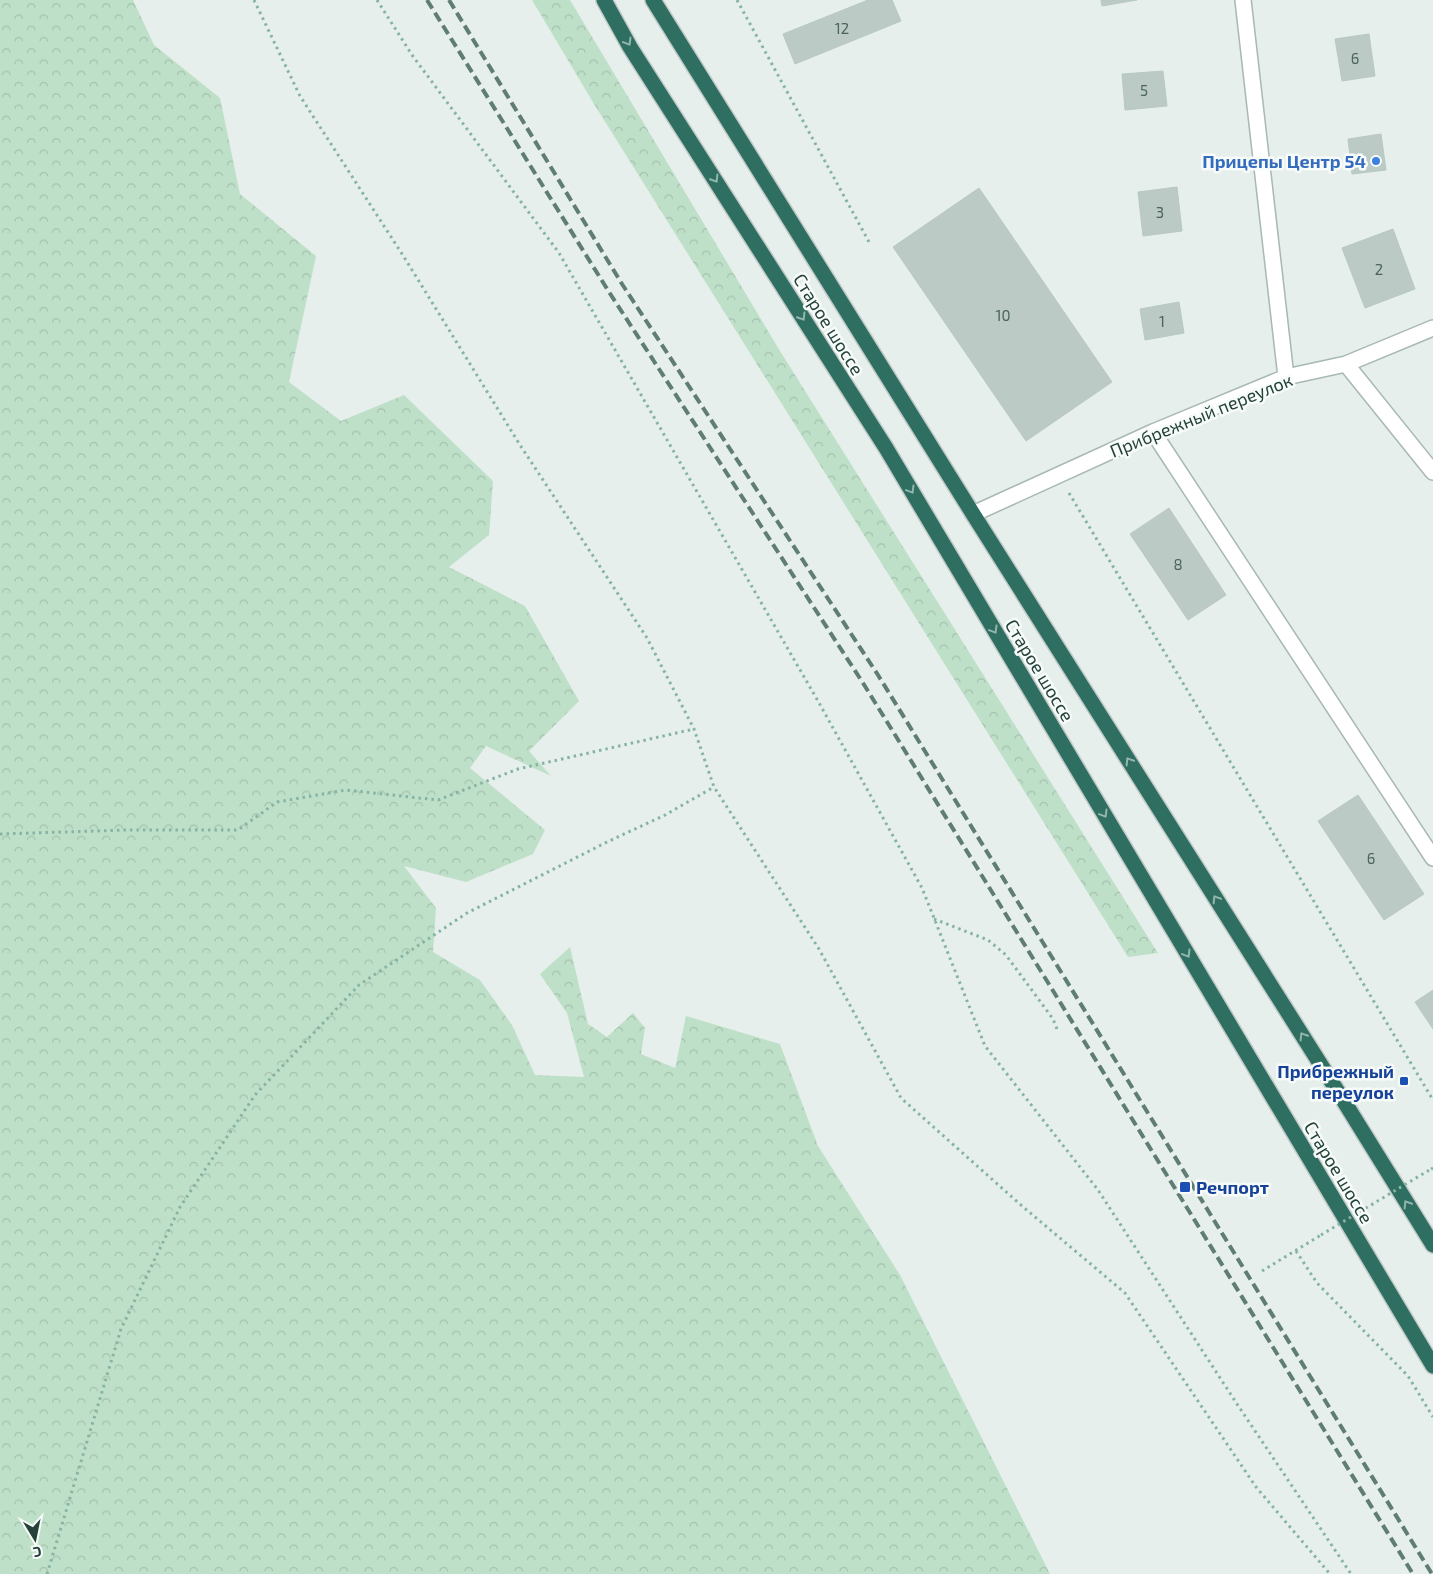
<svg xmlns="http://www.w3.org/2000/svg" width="1433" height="1574" font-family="'Exo 2',sans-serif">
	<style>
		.forest { fill: url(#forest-crowns) }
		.building { fill: #bbcac4; stroke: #b8c9c2 }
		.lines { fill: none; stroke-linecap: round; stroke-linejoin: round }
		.minor-casing { stroke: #a8b8b2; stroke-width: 18 }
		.highway-casing { stroke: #c2cac8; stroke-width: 18 }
		.path { stroke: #86b3a5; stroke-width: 3; stroke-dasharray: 2.5 4; stroke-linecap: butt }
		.minor { stroke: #fff; stroke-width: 15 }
		.highway { stroke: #2f6f62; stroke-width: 15 }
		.rail { stroke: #5f7d75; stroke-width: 4; stroke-dasharray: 10 5; stroke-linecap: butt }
		.path-bridge { stroke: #86b3a5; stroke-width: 3; stroke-dasharray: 2.5 4; stroke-linecap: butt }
		.oneway { stroke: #93b5ae }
		.shop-dot { fill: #3f7fe0; stroke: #f7fbf9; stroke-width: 2 }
		.transit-dot { fill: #1a4fb4; stroke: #f7fbf9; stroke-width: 2 }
		.labels { text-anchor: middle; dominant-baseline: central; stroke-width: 5; stroke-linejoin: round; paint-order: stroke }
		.number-label { font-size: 15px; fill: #4a645c }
		.shop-label { font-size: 18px; font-weight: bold; fill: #366cbe; stroke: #f7fbf9; text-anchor: end }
		.street-label { font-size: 18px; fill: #24423a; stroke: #f7fbf9 }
		.transit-label { font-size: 18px; font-weight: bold; fill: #164399; stroke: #f7fbf9; text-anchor: end }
	</style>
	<defs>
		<pattern id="forest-crowns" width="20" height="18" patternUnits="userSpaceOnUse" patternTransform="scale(1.25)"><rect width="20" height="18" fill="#bfe0c8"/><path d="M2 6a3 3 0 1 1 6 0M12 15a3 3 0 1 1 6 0" fill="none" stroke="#a4c1ad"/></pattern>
	</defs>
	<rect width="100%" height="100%" fill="#e6efeb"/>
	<path class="forest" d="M0 0H133L154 45 220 98 240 194 316 256 289 382 341 421 404 395 493 481 489 535 449 567 525 606 579 701 529 751 551 776 486 746 470 768 545 830 533 854 466 882 404 866 436 908 433 952 480 980 512 1025 535 1075 584 1077 567 1013 540 974 570 947 588 1024 607 1037 633 1013 645 1028 641 1054 675 1068 686 1016 780 1044 818 1146 900 1275 1050 1574H0Z
		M532 0H570L780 351 1158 953 1128 957 594 104Z"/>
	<path class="building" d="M868 0H892L901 21 795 64 783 34Z
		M1101 0H1137L1102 6Z
		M1369 34 1375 76 1342 81 1335 39Z
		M1163 71 1167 106 1125 110 1122 74Z
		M1381 134 1386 170 1352 174 1348 139Z
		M1177 187 1182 231 1143 236 1138 192Z
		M979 188 1112 382 1026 441 893 247Z
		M1393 229 1415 289 1365 308 1342 248Z
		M1179 302 1184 333 1145 340 1140 309Z
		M1169 508 1226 595 1188 620 1130 534Z
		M1358 795 1424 894 1384 920 1318 821Z
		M1433 990V1029L1415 1002Z"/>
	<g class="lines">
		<defs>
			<path id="minor" d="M1243 0 1286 377
				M1346 364 1433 472
				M1153 432 1433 858
				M973 514 1153 432 1286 377 1346 364 1433 328"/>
			<path id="highway" d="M604 0 630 47 886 448 1433 1366
				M653 0 973 514 1345 1103 1433 1245"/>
		</defs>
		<use href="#minor" class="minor-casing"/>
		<use href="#highway" class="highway-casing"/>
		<path class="path" d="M254 0 300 96 404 257 520 445 647 638 694 729 714 787 819 949 901 1098 1022 1206 1125 1293 1256 1487 1330 1574
			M377 0 412 55 559 253 818 701 922 888 985 1046 1098 1190 1237 1404 1351 1574
			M737 0 869 242
			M1069 493 1433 1100
			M0 834 127 830H238L277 802 346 790 438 800 518 769 694 729
			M934 919 988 940 1006 955 1053 1019 1057 1029
			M1431 1169 1433 1168
			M1296 1251 1317 1283 1408 1376 1433 1417
			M1262 1271 1321 1235
			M47 1574 121 1329 180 1207 255 1095 359 985 467 913 607 842 665 815 714 787"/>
		<use href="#minor" class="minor"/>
		<use href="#highway" class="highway"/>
		<path class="rail" d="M427 0 609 292 863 683 1413 1574
			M449 0 622 284 878 675 1432 1574"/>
		<path class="path-bridge" d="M1321 1235 1431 1169"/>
	</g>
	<defs><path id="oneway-chevron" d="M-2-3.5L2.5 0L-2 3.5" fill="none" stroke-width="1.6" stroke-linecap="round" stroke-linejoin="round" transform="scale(1.25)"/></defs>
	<g class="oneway">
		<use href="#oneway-chevron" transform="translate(628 42) rotate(59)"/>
		<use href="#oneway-chevron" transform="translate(715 179) rotate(58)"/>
		<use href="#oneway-chevron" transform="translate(802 317) rotate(58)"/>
		<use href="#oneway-chevron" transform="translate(911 490) rotate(59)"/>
		<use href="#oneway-chevron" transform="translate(994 630) rotate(59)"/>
		<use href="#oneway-chevron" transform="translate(1129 761) rotate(-122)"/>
		<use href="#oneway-chevron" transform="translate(1104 814) rotate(59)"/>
		<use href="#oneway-chevron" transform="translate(1216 899) rotate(-122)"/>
		<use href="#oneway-chevron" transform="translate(1187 954) rotate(59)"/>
		<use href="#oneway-chevron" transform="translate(1303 1036) rotate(-122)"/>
		<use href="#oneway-chevron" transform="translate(1407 1204) rotate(-122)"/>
	</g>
	<circle class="shop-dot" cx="1376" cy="161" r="5"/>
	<g class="transit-dot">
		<rect x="1399" y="1076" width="10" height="10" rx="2.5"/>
		<rect x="1179" y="1181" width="12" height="12" rx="2.5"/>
	</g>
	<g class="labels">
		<g class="number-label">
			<text x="842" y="28">12</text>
			<text x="1355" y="58">6</text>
			<text x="1144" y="90">5</text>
			<text x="1160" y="212">3</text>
			<text x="1379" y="269">2</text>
			<text x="1003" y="315">10</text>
			<text x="1162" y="321">1</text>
			<text x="1178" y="564">8</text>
			<text x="1371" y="858">6</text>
		</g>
		<g class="shop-label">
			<text x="1366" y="161">Прицепы Центр 54</text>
		</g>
		<g class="street-label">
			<text transform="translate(829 324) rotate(58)">Старое шоссе</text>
			<text transform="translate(1201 415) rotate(-22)">Прибрежный переулок</text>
			<text transform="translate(1040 670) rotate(59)">Старое шоссе</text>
			<text transform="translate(1339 1172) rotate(59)">Старое шоссе</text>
		</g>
		<g class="transit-label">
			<text x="1394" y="1071">Прибрежный<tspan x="1394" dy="21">переулок</tspan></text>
			<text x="1196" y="1187" text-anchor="start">Речпорт</text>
		</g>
	</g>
	<g transform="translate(35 1539) rotate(170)" stroke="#f7fbf9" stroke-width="4" paint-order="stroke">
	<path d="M0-4L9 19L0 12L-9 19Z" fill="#24423a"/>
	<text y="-8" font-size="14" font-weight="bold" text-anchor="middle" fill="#24423a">С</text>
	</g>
</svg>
